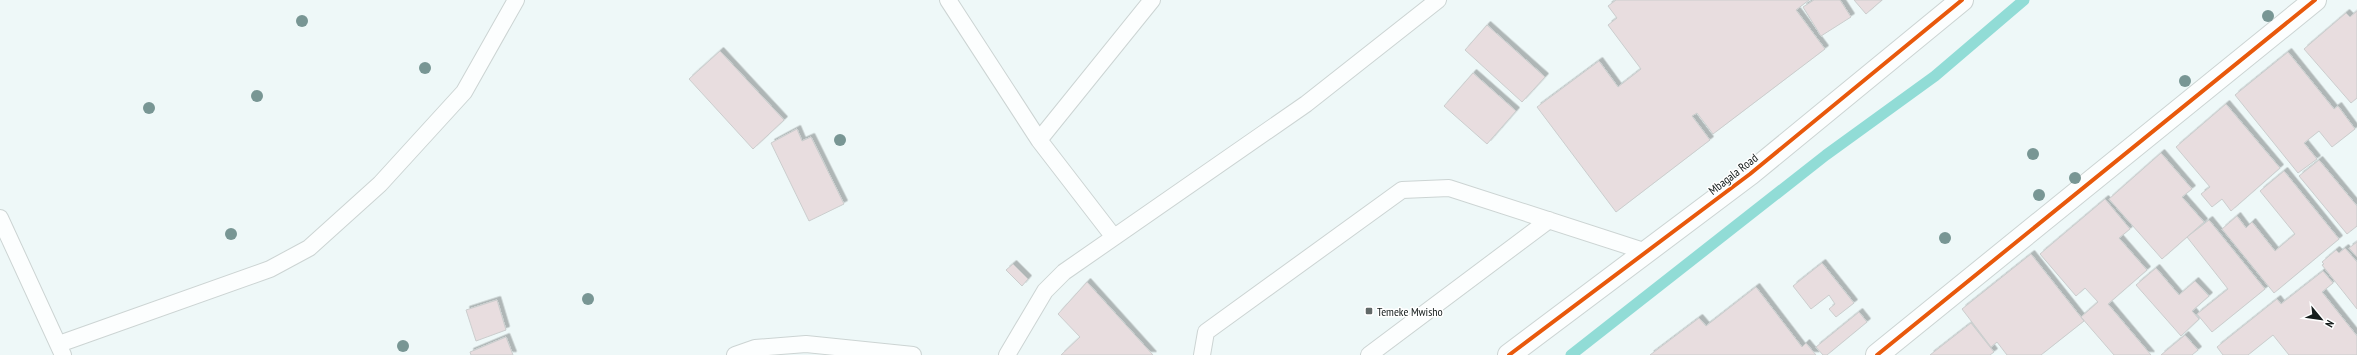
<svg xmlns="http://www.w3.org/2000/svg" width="2357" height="355" font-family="'PT Sans Narrow',sans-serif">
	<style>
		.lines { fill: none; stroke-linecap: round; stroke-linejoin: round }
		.stream { stroke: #91dcd6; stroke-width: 11 }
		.building { fill: #e8dddf; stroke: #cbcdcd; filter: url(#shadow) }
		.lane-casing { stroke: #ccd4d3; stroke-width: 18 }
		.street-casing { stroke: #ccd4d3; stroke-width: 24 }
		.secondary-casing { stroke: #ccd4d3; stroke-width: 24 }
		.lane { stroke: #fcfefe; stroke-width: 16 }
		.street { stroke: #fcfefe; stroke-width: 22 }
		.secondary { stroke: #fcfefe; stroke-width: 22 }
		.cycleway-casing { stroke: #fff; stroke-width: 6 }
		.cycleway { stroke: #e8590c; stroke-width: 4 }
		.tree { fill: #789694 }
		.poi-dot { fill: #616968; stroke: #fff; stroke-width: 1.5 }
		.labels { text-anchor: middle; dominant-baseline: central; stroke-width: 3; stroke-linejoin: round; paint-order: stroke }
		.street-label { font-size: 12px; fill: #151c1b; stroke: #fff }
		.poi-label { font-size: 12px; fill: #151c1b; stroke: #fff; text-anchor: start }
	</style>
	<defs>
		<filter id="shadow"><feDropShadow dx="3.5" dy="-3.5" stdDeviation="0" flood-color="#0004"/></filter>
	</defs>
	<rect width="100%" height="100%" fill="#eef8f8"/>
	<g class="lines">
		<path class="stream" d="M1571 355 1826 155 1935 76 2024 0"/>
	</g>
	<path class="building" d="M1616 0H1809L1796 10 1825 49 1713 134 1697 113 1692 116 1710 140 1616 212 1537 107 1599 61 1618 87 1641 69 1608 25 1617 18 1608 6Z
		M1814 0H1840L1851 17 1821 36 1803 7Z
		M1854 0H1882L1866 14Z
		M2357 11V98L2351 103 2304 49 2346 13 2350 17Z
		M1487 25 1545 77 1522 102 1465 50Z
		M720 51 784 120 753 149 689 79Z
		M2288 52 2334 109 2338 106 2355 129 2332 147 2319 131 2304 143 2317 159 2298 173 2235 95Z
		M1473 73 1516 111 1487 144 1444 106Z
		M2226 104 2280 168 2231 211 2222 199 2212 207 2201 194 2210 187 2176 147Z
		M797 129 802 141 811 137 844 204 809 221 771 143Z
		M2161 153 2192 189 2182 197 2204 222 2162 259 2109 199Z
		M2319 160 2357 206V226L2347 234 2299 176Z
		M2284 171 2339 239 2274 293 2222 229 2237 216 2246 228 2252 222 2275 251 2295 234 2260 191Z
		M2105 199 2130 229 2119 238 2147 270 2108 304 2151 355H2114L2081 317 2098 302 2085 288 2076 296 2040 254Z
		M2209 220 2265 289 2212 332 2197 314 2228 289 2187 237Z
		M2357 242V257L2349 248Z
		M2345 248 2357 262V309L2322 265 2324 264 2322 262 2336 250 2339 253Z
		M2031 254 2084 321 2041 355H2007L1997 342 1991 347 1962 309Z
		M1822 263 1854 303 1836 317 1829 309 1835 304 1829 295 1811 309 1793 286Z
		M1013 264 1028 279 1022 286 1006 270Z
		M2156 268 2179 295 2195 281 2209 296 2192 311 2199 319 2181 336 2136 285Z
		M2323 271 2333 283 2322 292 2357 336V355H2289L2273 335 2248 355H2223L2217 347 2277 299 2281 304Z
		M1087 282 1153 355H1061L1080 337 1058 314Z
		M1756 287 1802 347 1806 343 1816 355H1650L1699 318 1706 326Z
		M497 300 506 330 476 341 466 310Z
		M1859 312 1867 322 1827 355H1823L1816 347Z
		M1971 323 1994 352 1990 355H1930Z
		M2185 335 2198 350 2192 355H2161Z
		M506 337 513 355H471L470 352Z"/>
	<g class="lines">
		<defs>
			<path id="lane" d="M948 0 1039 140 1113 236
				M1039 140 1152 0
				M0 218 63 355
				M59 344 270 269 309 248 380 184 464 92 516 0
				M735 355 755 348 806 344 913 355
				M1007 355 1045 291 1064 272 1306 104 1438 0
				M1202 355 1206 332 1402 190 1449 188 1647 252
				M1369 355 1549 220"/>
			<path id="street" d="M1877 355 2315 0"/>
			<path id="secondary" d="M1509 355 1750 174 1962 0"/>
		</defs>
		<use href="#lane" class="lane-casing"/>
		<use href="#street" class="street-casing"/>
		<use href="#secondary" class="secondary-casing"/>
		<use href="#lane" class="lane"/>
		<use href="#street" class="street"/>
		<use href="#secondary" class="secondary"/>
		<defs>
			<path id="cycleway" d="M1509 355 1750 174 1962 0
				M1877 355 2315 0"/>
		</defs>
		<use href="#cycleway" class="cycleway-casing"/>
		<use href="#cycleway" class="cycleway"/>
	</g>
	<g class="tree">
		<circle cx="2268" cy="16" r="6"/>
		<circle cx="302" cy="21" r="6"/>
		<circle cx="425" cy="68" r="6"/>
		<circle cx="2185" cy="81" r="6"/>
		<circle cx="257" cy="96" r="6"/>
		<circle cx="149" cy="108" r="6"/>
		<circle cx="840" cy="140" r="6"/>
		<circle cx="2033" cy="154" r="6"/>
		<circle cx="2075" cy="178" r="6"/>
		<circle cx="2039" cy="195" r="6"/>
		<circle cx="231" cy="234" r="6"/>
		<circle cx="1945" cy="238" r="6"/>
		<circle cx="588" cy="299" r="6"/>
		<circle cx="403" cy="346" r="6"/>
	</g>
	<rect class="poi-dot" x="1365" y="307" width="8" height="8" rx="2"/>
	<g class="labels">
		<g class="street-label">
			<text transform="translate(1733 174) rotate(-38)">Mbagala Road</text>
		</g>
		<g class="poi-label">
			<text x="1377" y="311">Temeke Mwisho</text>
		</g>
	</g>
	<g transform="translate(2321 319) rotate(119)" stroke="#ffffff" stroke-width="3" paint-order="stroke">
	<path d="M0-3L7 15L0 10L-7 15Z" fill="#151c1b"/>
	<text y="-6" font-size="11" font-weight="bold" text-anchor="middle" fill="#151c1b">N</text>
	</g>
</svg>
